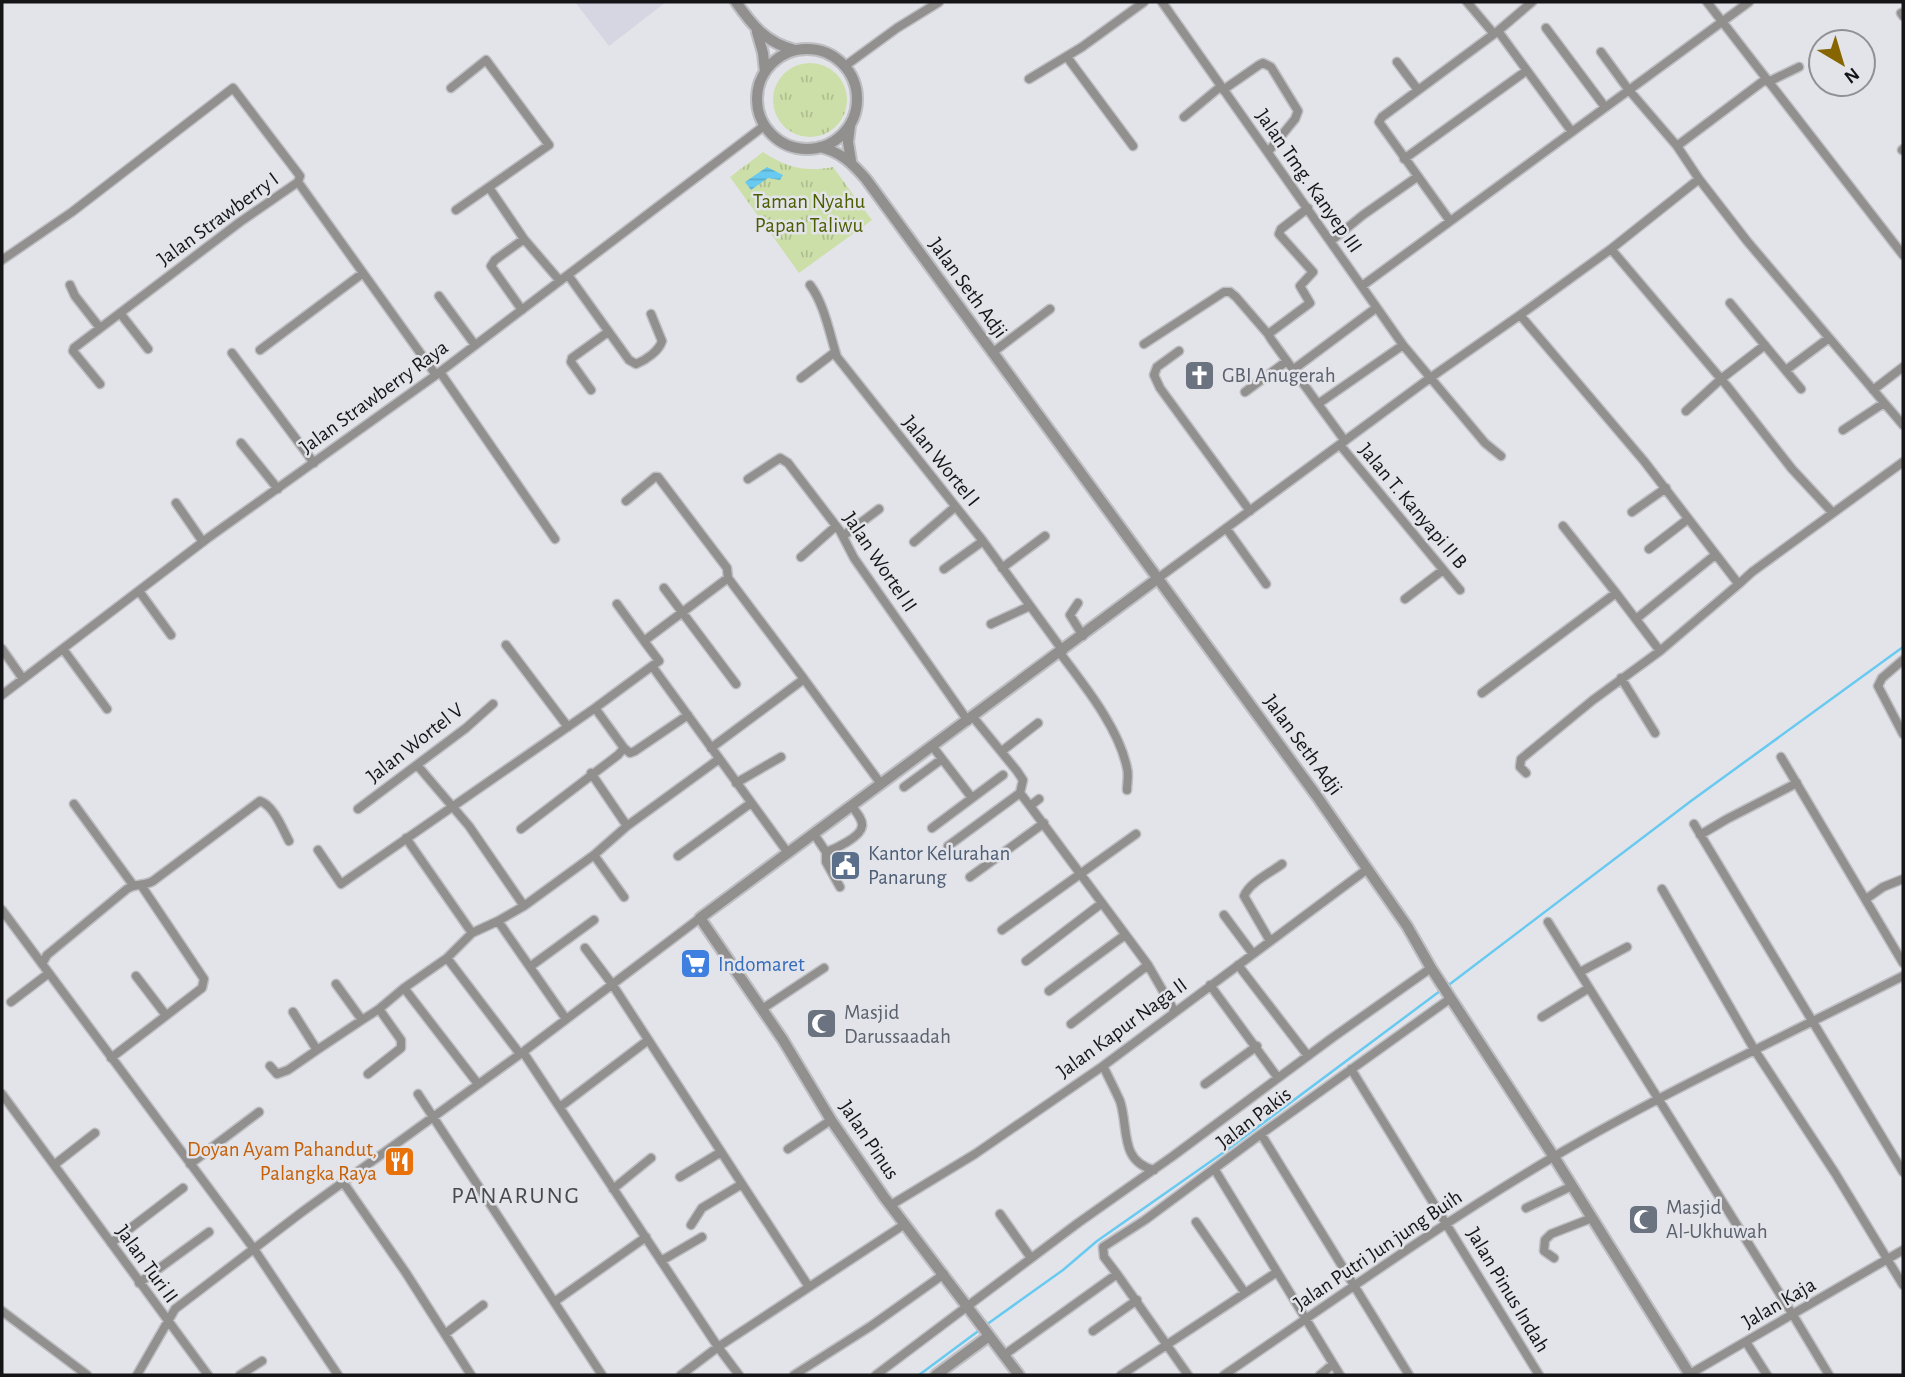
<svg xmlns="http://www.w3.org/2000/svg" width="1905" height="1377" font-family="'Alegreya Sans',sans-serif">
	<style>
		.built { fill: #d5d6e2 }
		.park { fill: url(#park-tufts) }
		.water { fill: url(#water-rules) }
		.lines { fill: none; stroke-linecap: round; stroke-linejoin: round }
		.stream { stroke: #68caf0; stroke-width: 2.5 }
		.minor-casing { stroke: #bebfc3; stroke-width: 11 }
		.tertiary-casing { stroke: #bebfc3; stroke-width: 14 }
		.minor { stroke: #928f8f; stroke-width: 8 }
		.tertiary { stroke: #928f8f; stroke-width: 10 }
		.labels { text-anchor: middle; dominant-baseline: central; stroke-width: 5; stroke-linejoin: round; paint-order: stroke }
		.street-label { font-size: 21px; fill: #151517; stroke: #e3e4e9 }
		.park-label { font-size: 21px; fill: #4a5e01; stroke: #e3e4e9 }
		.worship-label { font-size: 21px; fill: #5b616d; stroke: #e3e4e9; text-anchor: start }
		.service-label { font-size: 21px; fill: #4e5e75; stroke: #e3e4e9; text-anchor: start }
		.shop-label { font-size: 21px; fill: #366cbe; stroke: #e3e4e9; text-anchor: start }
		.food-label { font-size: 21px; fill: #c56008; stroke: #e3e4e9; text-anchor: end }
		.quarter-label { font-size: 24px; letter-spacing: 2px; fill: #49494d; stroke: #e3e4e9 }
	</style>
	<defs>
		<pattern id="park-tufts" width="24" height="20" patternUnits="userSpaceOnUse" patternTransform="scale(1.75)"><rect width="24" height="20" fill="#cddfa8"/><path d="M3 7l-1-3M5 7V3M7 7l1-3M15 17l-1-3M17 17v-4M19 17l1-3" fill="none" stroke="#afbe90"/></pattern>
		<pattern id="water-rules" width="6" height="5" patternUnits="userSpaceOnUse" patternTransform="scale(1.75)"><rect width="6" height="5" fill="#68caf0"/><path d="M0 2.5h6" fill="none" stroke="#59adcd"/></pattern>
	</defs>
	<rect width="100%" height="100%" fill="#e3e4e9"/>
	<path class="built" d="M575 2H666L609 46Z"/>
	<path class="park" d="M773 100a37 37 0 1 1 74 0a37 37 0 1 1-74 0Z
		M763 152C787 168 805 172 833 167L872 220 799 273 730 177Z"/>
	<path class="water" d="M767 167 783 175 780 180 768 178 751 190 745 182Z"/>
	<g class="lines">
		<path class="stream" d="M1446 987 1691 801 1903 647
			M986 1325 1063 1270 1097 1241 1227 1150 1440 991
			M919 1375 981 1329"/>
		<defs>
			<path id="minor" d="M1162 2 1403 345 1485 443 1501 456
				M1467 2 1494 34
				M1707 2 1903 255
				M1901 13 1903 16
				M1546 28 1605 107
				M1498 31 1532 2
				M1601 52 1628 89 1677 146 1699 179 1747 241 1903 425
				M1067 57 1133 146
				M1397 62 1418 90
				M845 66 897 28 939 2
				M1029 79 1082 47 1144 2
				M1768 82 1799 67
				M451 88 486 60 549 145 456 210
				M1223 90 1259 65 1263 63 1271 67 1298 111 1295 119 1268 152
				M1184 117 1220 87
				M1677 146 1766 79
				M1902 150 1903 149
				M1404 159 1526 71
				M490 189 524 239 560 281
				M1308 208 1281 229 1279 234 1313 272 1300 286 1310 303 1271 332 1268 334 1271 339 1318 404 1403 345
				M1450 221 1379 122 1382 117 1498 31 1572 132
				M1331 241 1363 215 1417 177
				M1611 249 1727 386 1792 469 1832 512
				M2 260 72 212 233 88 300 176 298 182
				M568 275 629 360 636 364C646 360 659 351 662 341L651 314
				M70 285 75 296 100 328
				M810 285C824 303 830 335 837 357L983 541 1063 651
				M1362 286 1749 2
				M439 296 475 345
				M1730 303 1801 389
				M522 310 491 266 495 260 524 239
				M120 313 148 349
				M1520 315 1611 249 1699 179
				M1144 344 1224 292H1230L1236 297 1268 334
				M260 350 363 273
				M1179 351 1157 367 1154 375 1160 388 1250 511
				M232 353 314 463
				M992 353 1050 309
				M1294 369 1376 308
				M1786 370 1829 338
				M440 372 555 539
				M801 378 835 352
				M100 384 73 351 74 348 240 222 298 182 436 375
				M591 390 571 362 572 358 608 332
				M1873 390 1903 367
				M1245 392 1287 361
				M1318 404 1345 441
				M1686 411 1721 379 1765 345
				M1843 430 1884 403
				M241 443 278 489
				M1340 445 1460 590
				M748 479 780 458 788 463 840 531 854 558 968 721
				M626 501 655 477H658L727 568 728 578
				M176 503 203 542
				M1632 512 1666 488
				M1563 526 1616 593
				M1226 528 1266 584
				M843 536 879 509
				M914 542 955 507
				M1649 549 1688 519
				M801 557 836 526
				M1002 568 1045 536
				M944 569 983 541
				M1157 579 1430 378 1520 315 1644 461 1737 582 1740 583 1752 572 1903 462
				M664 588 736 684
				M139 591 171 635
				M1405 599 1443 570
				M1078 603 1070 615 1083 636
				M617 604 644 641
				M1636 619 1715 555
				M991 624 1030 606
				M506 645 568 727
				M2 649 23 679
				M63 649 107 709
				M1060 653C1084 685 1119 728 1127 768 1129 775 1127 783 1127 790
				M1903 660 1882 678 1878 686 1903 734
				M1621 678 1655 733
				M804 679 881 784
				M1482 693 1616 593 1660 651
				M2 695 208 538 436 375 764 126
				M973 717 1017 771 1023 780 1020 793 1030 806
				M933 747 972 798
				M624 748 630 753 635 751 688 715
				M711 748 804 679 728 578 644 641 659 661 652 666 788 853
				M1002 751 1038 723
				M1781 757 1903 963
				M417 765 469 826 524 906
				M591 773 627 826
				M1526 773 1520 767 1521 759 1593 700 1660 651 1740 583
				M736 783 781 757
				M904 787 942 759
				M1039 799 1030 806 1148 965 1175 1012
				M74 804 133 885
				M358 809 466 728 493 704
				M1694 824 1903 1172
				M932 828 1003 775
				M521 829 618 755 624 748 595 708
				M814 834 826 852V862L840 887
				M1700 835 1727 819 1797 783
				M406 838 472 933
				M948 846 1020 793
				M318 850 341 884 595 708 652 666
				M826 852C835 849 861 837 862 826 863 819 855 811 852 806
				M678 856 751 803
				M970 877 1044 823
				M1662 889 1754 1049 1835 1173 1903 1285
				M624 897 594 855 627 826 719 759
				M1866 899 1883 887 1903 879
				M2 910 254 1249 338 1375
				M1224 915 1253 954
				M1548 922 1793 1315 1829 1375
				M1002 930 1136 834
				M1270 941 1244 896C1250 882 1270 873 1282 864
				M585 948 612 984 809 1287
				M447 958 472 933 498 921
				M1026 961 1102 903
				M42 964 47 955 127 889C136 883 145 886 153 881L260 801C274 806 282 828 289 841
				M1238 965 1308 1056
				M531 966 594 920
				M1580 972 1627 947
				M136 976 165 1014
				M336 984 362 1020 379 1009
				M1210 985 1278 1078
				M1049 991 1125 935
				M11 1002 49 973
				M762 1009 824 968
				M293 1012 317 1050 362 1020
				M1542 1017 1589 988
				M566 1019 498 921 524 906 594 855
				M1071 1024 1148 965
				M523 1052 718 1347 739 1375
				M111 1058 202 988 204 979 141 885
				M270 1066 277 1074 288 1070 317 1050
				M1103 1066C1109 1078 1115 1090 1120 1101 1129 1128 1119 1161 1154 1170
				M1351 1069 1539 1375
				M368 1074 401 1048V1040L379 1009 404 988
				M478 1084 404 988 447 958 520 1054
				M1205 1084 1257 1046
				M2 1094 208 1375
				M418 1094 602 1375
				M560 1107 647 1041
				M1261 1134 1409 1375
				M788 1149 831 1120
				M190 1164 259 1112
				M54 1165 95 1133
				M1215 1170 1340 1375
				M680 1177 721 1152
				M343 1182 406 1273 471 1375
				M613 1189 651 1158
				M891 1205 975 1154 1103 1066 1366 870
				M1526 1208 1572 1186
				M1000 1214 1031 1258
				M1196 1222 1245 1293
				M691 1225 702 1208 742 1184
				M111 1243 183 1188
				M1554 1258 1544 1251 1545 1240 1551 1234 1592 1218
				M661 1261 702 1237
				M1117 1274 1104 1257 1103 1247 1145 1220 1261 1134 1451 998
				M139 1283 209 1232
				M554 1302 646 1237
				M2 1311 87 1375
				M1093 1331 1137 1300
				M445 1334 483 1305
				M1746 1342 1767 1375
				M1004 1355 1117 1274 1188 1375
				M137 1375 175 1309 302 1212 523 1052 700 918
				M240 1375 262 1361
				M681 1375 718 1347 905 1224
				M794 1375 871 1326 944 1274
				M876 1375 1078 1223 1173 1156 1332 1038 1431 968
				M1121 1375 1277 1272
				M1224 1375C1333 1301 1441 1223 1555 1156 1668 1090 1787 1035 1903 976
				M1320 1375 1333 1364
				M1688 1375 1903 1250"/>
			<path id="tertiary" d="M736 2C752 25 766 43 795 50
				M757 32 763 53 765 72
				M757 99a50 50 0 1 1 100 0a50 50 0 1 1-100 0Z
				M850 126 848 142 851 161
				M820 147C841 152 852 163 866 179L1316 795 1407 926 1431 968 1554 1157 1690 1375
				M936 1375 989 1336
				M1019 1375 884 1197 831 1120 783 1040 700 918 1157 579"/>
		</defs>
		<use href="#minor" class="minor-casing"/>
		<use href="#tertiary" class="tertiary-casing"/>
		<use href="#minor" class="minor"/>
		<use href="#tertiary" class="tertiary"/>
	</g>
	<defs>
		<symbol id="church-square" viewBox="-11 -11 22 22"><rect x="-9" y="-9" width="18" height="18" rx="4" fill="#6b7280" stroke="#e3e4e9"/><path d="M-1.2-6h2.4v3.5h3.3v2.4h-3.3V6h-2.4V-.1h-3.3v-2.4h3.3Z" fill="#fff"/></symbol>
		<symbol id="civic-square" viewBox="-11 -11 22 22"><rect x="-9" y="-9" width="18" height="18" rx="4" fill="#5c6f8a" stroke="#e3e4e9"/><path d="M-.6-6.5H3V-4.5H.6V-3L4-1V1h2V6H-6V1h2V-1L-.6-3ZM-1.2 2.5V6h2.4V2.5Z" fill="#fff"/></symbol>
		<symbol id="supermarket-square" viewBox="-11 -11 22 22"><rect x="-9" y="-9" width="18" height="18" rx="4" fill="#3f7fe0" stroke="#e3e4e9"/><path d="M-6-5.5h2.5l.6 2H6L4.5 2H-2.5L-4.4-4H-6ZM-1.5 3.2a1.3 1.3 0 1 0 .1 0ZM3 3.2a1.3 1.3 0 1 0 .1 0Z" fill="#fff"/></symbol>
		<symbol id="mosque-square" viewBox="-11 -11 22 22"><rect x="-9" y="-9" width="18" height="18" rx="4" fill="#6b7280" stroke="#e3e4e9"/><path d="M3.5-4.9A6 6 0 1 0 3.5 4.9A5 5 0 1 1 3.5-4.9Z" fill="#fff"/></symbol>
		<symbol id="restaurant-square" viewBox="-11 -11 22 22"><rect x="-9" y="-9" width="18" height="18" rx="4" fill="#e8710a" stroke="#e3e4e9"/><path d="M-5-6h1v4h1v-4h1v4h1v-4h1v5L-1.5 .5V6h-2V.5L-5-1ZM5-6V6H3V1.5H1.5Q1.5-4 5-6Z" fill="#fff"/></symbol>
	</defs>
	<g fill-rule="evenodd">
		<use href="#church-square" x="1182" y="358" width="35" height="35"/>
		<use href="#civic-square" x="828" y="848" width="35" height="35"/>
		<use href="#supermarket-square" x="678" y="946" width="35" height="35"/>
		<use href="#mosque-square" x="804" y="1006" width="35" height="35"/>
		<use href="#restaurant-square" x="382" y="1144" width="35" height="35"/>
		<use href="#mosque-square" x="1626" y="1202" width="35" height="35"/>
	</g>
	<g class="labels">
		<g class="street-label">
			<text transform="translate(1309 181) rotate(55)">Jalan Tmg. Kanyep III</text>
			<text transform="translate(218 219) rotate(-36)">Jalan Strawberry I</text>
			<text transform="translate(968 288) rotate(54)">Jalan Seth Adji</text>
			<text transform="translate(374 397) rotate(-36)">Jalan Strawberry Raya</text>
			<text transform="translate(941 461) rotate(51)">Jalan Wortel I</text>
			<text transform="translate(1413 506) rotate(50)">Jalan T. Kanyapi II B</text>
			<text transform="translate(880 562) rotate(56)">Jalan Wortel II</text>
			<text transform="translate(415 743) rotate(-38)">Jalan Wortel V</text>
			<text transform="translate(1303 745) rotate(54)">Jalan Seth Adji</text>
			<text transform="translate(1122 1028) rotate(-36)">Jalan Kapur Naga II</text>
			<text transform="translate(1254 1118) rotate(-37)">Jalan Pakis</text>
			<text transform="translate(869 1140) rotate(56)">Jalan Pinus</text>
			<text transform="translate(1378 1250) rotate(-34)">Jalan Putri Jun jung Buih</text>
			<text transform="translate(147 1264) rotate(54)">Jalan Turi II</text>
			<text transform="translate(1508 1290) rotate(59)">Jalan Pinus Indah</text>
			<text transform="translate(1779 1303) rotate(-30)">Jalan Kaja</text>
		</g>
		<g class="park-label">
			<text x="809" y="201">Taman Nyahu<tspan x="809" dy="24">Papan Taliwu</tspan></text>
		</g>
		<g class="worship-label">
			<text x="1222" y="375">GBI Anugerah</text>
			<text x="844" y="1012">Masjid<tspan x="844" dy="24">Darussaadah</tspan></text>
			<text x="1666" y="1207">Masjid<tspan x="1666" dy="24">Al-Ukhuwah</tspan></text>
		</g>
		<g class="service-label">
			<text x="868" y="853">Kantor Kelurahan<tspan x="868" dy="24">Panarung</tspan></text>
		</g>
		<g class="shop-label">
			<text x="718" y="964">Indomaret</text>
		</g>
		<g class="food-label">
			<text x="377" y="1149">Doyan Ayam Pahandut,<tspan x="377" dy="24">Palangka Raya</tspan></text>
		</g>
		<g class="quarter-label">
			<text x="516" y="1196">PANARUNG</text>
		</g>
	</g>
	<rect width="1905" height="1377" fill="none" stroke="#151517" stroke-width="7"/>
	<g transform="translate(1842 63) rotate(142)"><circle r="33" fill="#e3e4e9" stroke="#919195" stroke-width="2"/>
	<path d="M0-5L12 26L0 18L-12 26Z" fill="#876500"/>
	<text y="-10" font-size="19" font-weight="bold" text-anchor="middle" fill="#151517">N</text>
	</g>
</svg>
